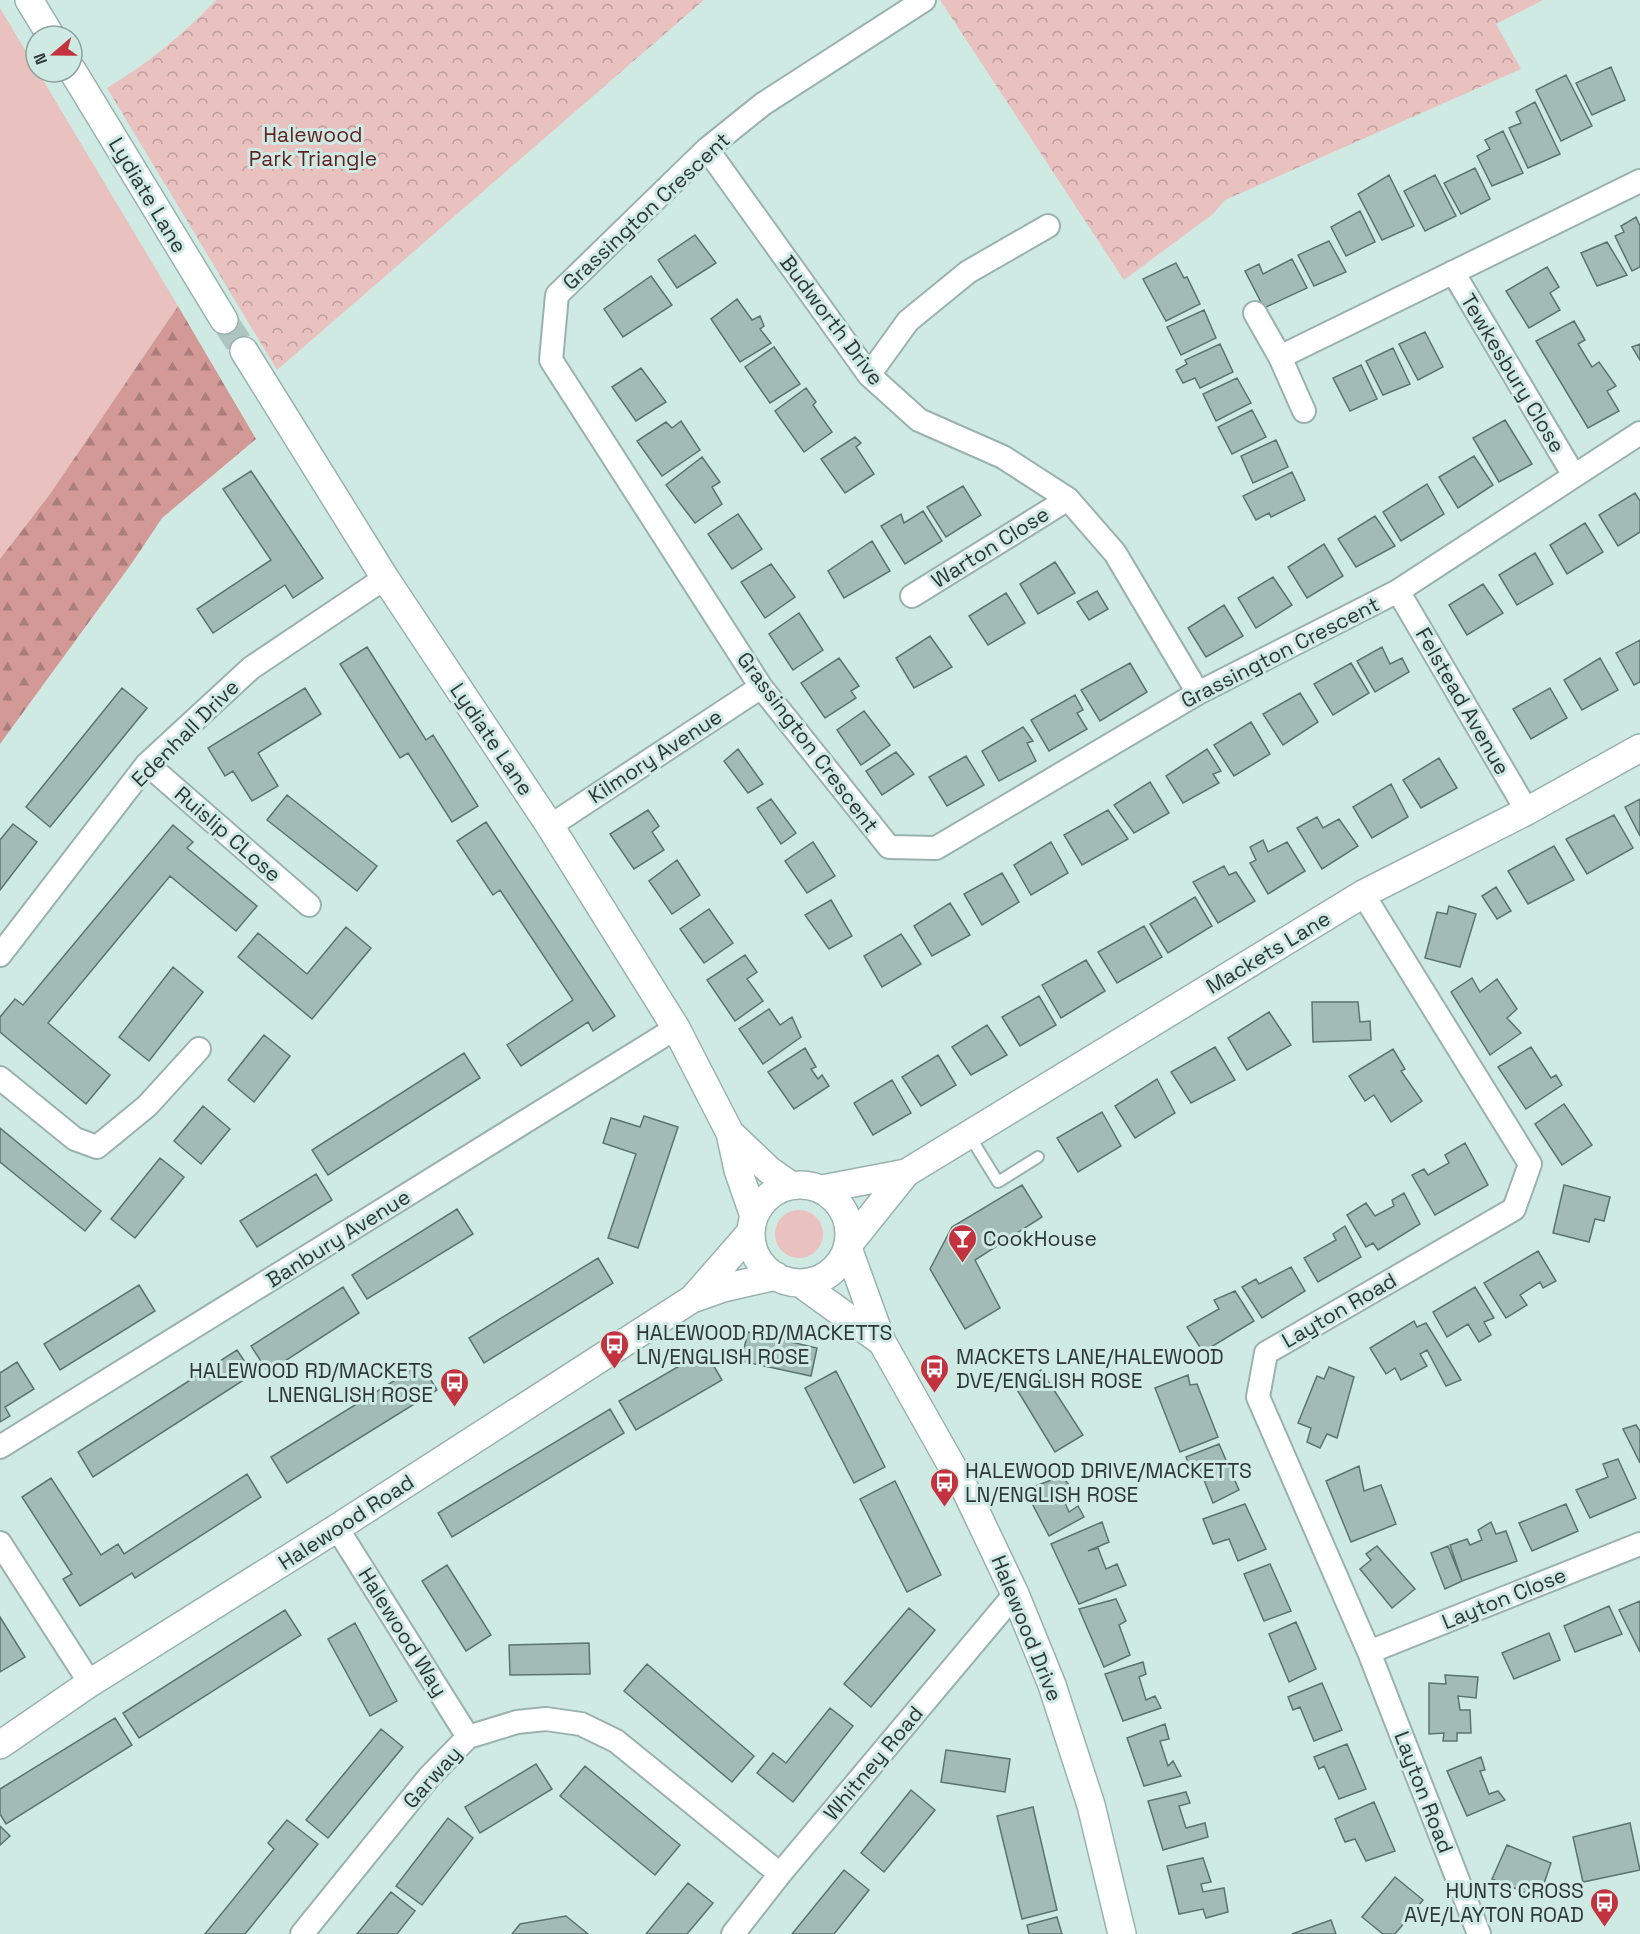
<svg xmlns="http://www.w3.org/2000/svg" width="1640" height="1934" font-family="'Space Grotesk',sans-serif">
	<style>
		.green { fill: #e9c1bf }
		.forest { fill: url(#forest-firs) }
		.park { fill: url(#park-crowns) }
		.building { fill: #a2bcb5; stroke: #5c746e; stroke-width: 1.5 }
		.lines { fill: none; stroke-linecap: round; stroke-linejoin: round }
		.tertiary-tunnel { stroke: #afc6c0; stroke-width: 27; stroke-dasharray: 27 14; stroke-linecap: butt }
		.service-casing { stroke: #99b3ac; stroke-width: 14 }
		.minor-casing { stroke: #99b3ac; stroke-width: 26 }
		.tertiary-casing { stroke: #99b3ac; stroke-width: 30 }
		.service { stroke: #fff; stroke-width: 10 }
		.minor { stroke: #fff; stroke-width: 22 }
		.tertiary { stroke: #fff; stroke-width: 27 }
		.labels { text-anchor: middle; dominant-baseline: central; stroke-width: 6; stroke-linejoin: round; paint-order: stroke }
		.park-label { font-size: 21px; fill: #631e22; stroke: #cfeae3 }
		.street-label { font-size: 21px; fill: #2d3835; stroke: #cfeae3 }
		.poi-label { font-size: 21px; fill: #2d3835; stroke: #cfeae3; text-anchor: start }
	</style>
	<defs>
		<pattern id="forest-firs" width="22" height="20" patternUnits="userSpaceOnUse" patternTransform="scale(1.5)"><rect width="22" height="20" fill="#d29997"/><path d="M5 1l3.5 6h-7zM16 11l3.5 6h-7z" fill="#ab7e7c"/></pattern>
		<pattern id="park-crowns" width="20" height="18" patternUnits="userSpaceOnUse" patternTransform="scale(1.5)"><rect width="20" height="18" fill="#e9c1bf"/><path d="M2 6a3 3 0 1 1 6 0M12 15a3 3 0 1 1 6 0" fill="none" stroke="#bd9e9c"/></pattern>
	</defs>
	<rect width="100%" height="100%" fill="#cfeae3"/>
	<path class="green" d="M0 8 178 306 50 494 0 559Z
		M775 1234a24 24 0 1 1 48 0a24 24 0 1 1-48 0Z"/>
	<path class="forest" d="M178 306 256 439 162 518 132 563 0 744V559L50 494Z"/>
	<path class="park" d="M216 0H704L277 370 107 88C148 63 183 35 216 0Z
		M940 0H1543L1496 24 1521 69 1225 200 1214 213 1124 280Z"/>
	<path class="building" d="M1611 67 1625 100 1592 115 1576 83Z
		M1566 75 1592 126 1561 141 1536 90Z
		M1535 102 1560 154 1528 168 1509 128 1521 123 1516 112Z
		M1503 131 1523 173 1492 186 1477 156 1490 149 1485 140Z
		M1475 168 1490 199 1461 214 1444 183Z
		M1389 175 1414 226 1382 240 1358 194Z
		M1435 175 1456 216 1425 231 1404 191Z
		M1360 211 1375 242 1346 256 1331 227Z
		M1636 217 1640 226V267L1632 271 1615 236 1624 232 1621 226Z
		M695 235 716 263 677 288 658 260Z
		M1329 241 1346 272 1314 286 1298 255Z
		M1607 242 1627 275 1597 286 1581 253Z
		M1292 259 1307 288 1264 308 1245 271 1259 264 1263 274Z
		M1176 263 1184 278 1187 277 1200 304 1166 321 1143 279Z
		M1547 267 1559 287 1550 293 1560 310 1529 328 1506 291Z
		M651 276 672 305 623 337 604 309Z
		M737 299 752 320 760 316 764 326 760 329 771 343 740 362 711 319Z
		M1204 310 1216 338 1181 355 1167 327Z
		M1574 321 1585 340 1578 344 1592 367 1599 362 1616 386 1607 391 1619 411 1588 428 1536 341Z
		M1425 332 1443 367 1418 380 1399 344Z
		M1220 344 1233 372 1200 388 1195 378 1183 383 1176 370 1187 364 1185 360Z
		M1640 344V360L1632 347Z
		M774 347 800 384 770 403 745 367Z
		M1393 348 1410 384 1383 395 1366 361Z
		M1361 365 1377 399 1350 411 1333 378Z
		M641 368 666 402 636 421 612 387Z
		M1237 378 1251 403 1216 421 1203 394Z
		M806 388 816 402 813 405 832 432 804 452 775 411Z
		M1252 410 1266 437 1232 454 1218 427Z
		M1505 420 1532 464 1499 482 1473 438Z
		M681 421 700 450 662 476 637 441 666 422 672 428Z
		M855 437 861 443 856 447 874 474 845 493 821 459Z
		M1276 440 1288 467 1253 483 1241 456Z
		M1474 456 1493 485 1458 508 1439 477Z
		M702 457 720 482 712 487 722 504 695 523 666 485Z
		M251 471 323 578 293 598 285 585 213 633 197 609 271 560 223 489Z
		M1292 472 1305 500 1271 517 1269 513 1256 520 1243 496Z
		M1427 484 1444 514 1401 541 1383 512Z
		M963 486 981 515 946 537 927 507Z
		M1635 493 1640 501V532L1618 546 1599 515Z
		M923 511 942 541 905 564 881 526 901 514 904 523Z
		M738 514 762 549 732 569 708 534Z
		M1375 516 1395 546 1356 567 1338 539Z
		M1585 523 1603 552 1567 574 1550 545Z
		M872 541 890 571 844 598 828 571Z
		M1324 544 1343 576 1307 598 1288 567Z
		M1535 553 1553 584 1517 605 1499 575Z
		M1055 562 1075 593 1038 614 1020 584Z
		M771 564 795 597 765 618 741 582Z
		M1273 577 1292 605 1256 628 1238 598Z
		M1483 584 1503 613 1467 635 1449 605Z
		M1097 591 1108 609 1089 620 1077 602Z
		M1006 593 1025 623 988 645 969 616Z
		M1224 605 1243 636 1206 657 1188 628Z
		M799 613 823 650 793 670 769 634Z
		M930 636 952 667 914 688 896 658Z
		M1640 640V682L1634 685 1616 653Z
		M367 647 426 740 433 735 478 806 452 822 408 753 400 758 340 664Z
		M1382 647 1390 664 1402 658 1409 672 1375 692 1357 661Z
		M839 658 859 686 851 691 856 698 825 718 801 683Z
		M1600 658 1618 690 1582 710 1564 680Z
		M1130 663 1147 692 1100 721 1081 690Z
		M1351 663 1369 693 1333 715 1314 684Z
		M122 688 147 708 50 827 26 807Z
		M305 688 321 714 258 753 278 786 252 801 233 771 225 776 208 748Z
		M1550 688 1567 718 1531 739 1513 709Z
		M1300 693 1318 722 1283 745 1263 714Z
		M1075 695 1083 710 1077 713 1087 729 1049 751 1031 720Z
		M864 711 890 745 861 765 837 730Z
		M1251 722 1270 754 1234 776 1214 745Z
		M1023 727 1033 741 1027 743 1036 761 999 781 982 751Z
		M738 749 763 784 748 793 724 761Z
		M1207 749 1221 771 1213 774 1219 783 1183 803 1166 776Z
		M896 752 914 774 882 795 866 771Z
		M966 756 984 785 947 806 929 777Z
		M1439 758 1457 788 1421 808 1403 780Z
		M1150 782 1169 813 1134 833 1114 805Z
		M1391 784 1408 817 1372 838 1353 807Z
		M287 795 377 866 357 891 267 820Z
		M771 799 796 833 781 844 757 808Z
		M1640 799V836L1625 807Z
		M648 810 659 826 652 832 664 850 634 869 610 834Z
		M1108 810 1128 839 1082 865 1064 835Z
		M1614 815 1633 848 1587 874 1566 839Z
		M1317 817 1323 828 1339 819 1358 846 1322 869 1297 828Z
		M486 822 615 1016 593 1031 588 1022 521 1066 507 1045 573 1000 500 890 493 895 457 841Z
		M13 824 37 842 0 890V840Z
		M173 825 193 842 187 848 257 906 236 931 170 876 48 1023 110 1075 86 1104 0 1032V1017L15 999 23 1005Z
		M1263 840 1268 852 1287 842 1305 871 1268 894 1250 863 1256 860 1250 847Z
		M813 842 835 876 807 893 785 861Z
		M1051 842 1068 873 1031 895 1014 865Z
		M1554 846 1574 880 1528 904 1508 871Z
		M677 860 700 895 672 914 649 881Z
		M1224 866 1229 875 1236 872 1255 901 1218 923 1193 882Z
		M1002 873 1019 902 982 925 964 894Z
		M1496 887 1511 911 1497 919 1482 896Z
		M1195 897 1212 926 1168 953 1150 924Z
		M831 900 852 936 829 949 805 915Z
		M950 903 970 935 932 956 914 926Z
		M1449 906 1476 914 1460 967 1425 958 1437 912 1447 914Z
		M709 909 733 943 704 963 680 929Z
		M1144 926 1162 957 1117 983 1098 952Z
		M346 927 371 948 312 1019 238 957 258 933 307 974Z
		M901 934 921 964 882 987 864 956Z
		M745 955 757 972 747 979 763 1001 735 1021 707 980Z
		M1086 960 1105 991 1061 1018 1042 985Z
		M173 967 203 992 149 1061 119 1037Z
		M1472 978 1480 992 1497 979 1517 1009 1507 1018 1521 1033 1490 1055 1451 992Z
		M1039 996 1056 1025 1020 1046 1002 1017Z
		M1312 1002H1358L1360 1022 1370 1021 1371 1040 1313 1042Z
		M769 1009 780 1025 792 1017 801 1037 763 1064 739 1029Z
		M1269 1012 1291 1045 1247 1070 1228 1038Z
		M987 1025 1007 1055 971 1075 952 1047Z
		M264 1035 290 1056 254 1102 228 1080Z
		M1215 1047 1235 1080 1191 1103 1171 1072Z
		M1531 1047 1551 1078 1556 1075 1562 1085 1526 1109 1498 1067Z
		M805 1048 816 1067 811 1069 818 1079 822 1075 829 1086 794 1109 768 1072Z
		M1393 1049 1405 1069 1401 1071 1422 1101 1391 1122 1374 1095 1365 1101 1349 1076Z
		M464 1053 480 1078 328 1175 312 1150Z
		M938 1055 956 1085 921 1106 902 1077Z
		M1157 1079 1175 1113 1135 1138 1115 1106Z
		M892 1080 911 1113 873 1135 854 1103Z
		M1564 1104 1592 1145 1562 1165 1535 1124Z
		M203 1106 230 1129 201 1164 174 1141Z
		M1102 1112 1121 1146 1078 1172 1057 1138Z
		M644 1116 678 1127 638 1248 608 1238 636 1154 603 1143 611 1118 640 1127Z
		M0 1128 101 1211 85 1231 0 1162Z
		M1465 1143 1488 1185 1435 1215 1412 1175 1424 1169 1428 1175 1449 1163 1445 1155Z
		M160 1158 184 1177 135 1238 111 1219Z
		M316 1174 332 1200 257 1247 240 1221Z
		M1022 1185 1042 1217 975 1260 1000 1308 965 1329 930 1269 952 1227Z
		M1564 1185 1610 1197 1604 1221 1595 1219 1589 1242 1553 1233Z
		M1404 1193 1420 1224 1378 1250 1373 1243 1366 1247 1347 1215 1366 1203 1375 1216 1394 1206 1392 1200Z
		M457 1209 473 1234 367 1299 352 1275Z
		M1345 1226 1361 1257 1318 1282 1304 1258 1336 1240 1333 1234Z
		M1538 1251 1556 1281 1543 1288 1540 1282 1520 1295 1527 1305 1506 1318 1484 1283Z
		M598 1258 613 1283 484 1363 469 1338Z
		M1291 1267 1305 1291 1262 1318 1242 1287 1256 1279 1259 1284Z
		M139 1285 155 1311 60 1370 44 1344Z
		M343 1287 359 1313 268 1372 251 1346Z
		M1475 1287 1494 1318 1484 1322 1491 1335 1479 1342 1468 1324 1447 1337 1433 1312Z
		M1235 1291 1254 1321 1203 1352 1187 1327 1219 1309 1214 1300Z
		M1414 1321 1417 1327 1426 1323 1461 1380 1446 1386 1427 1350 1420 1354 1427 1366 1401 1380 1395 1368 1386 1374 1370 1348Z
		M748 1332 817 1348 811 1376 741 1361Z
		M237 1350 253 1374 93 1477 78 1452Z
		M705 1351 722 1380 636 1430 619 1401Z
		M17 1362 34 1389 5 1407 10 1416 0 1422V1373Z
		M421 1364 437 1390 287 1483 271 1457Z
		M1329 1367 1354 1377 1337 1438 1327 1434 1320 1448 1307 1442 1311 1428 1298 1423 1317 1376 1324 1379Z
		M1041 1370 1083 1435 1055 1452 1016 1388Z
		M836 1371 885 1467 854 1483 805 1388Z
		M1188 1375 1190 1385 1197 1384 1218 1437 1180 1452 1155 1388Z
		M610 1409 624 1433 452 1537 438 1513Z
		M1636 1425 1640 1431V1463L1623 1429Z
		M1219 1444 1239 1490 1213 1503 1199 1467 1191 1471 1186 1457Z
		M1618 1459 1636 1498 1590 1518 1576 1490 1608 1477 1603 1464Z
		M1359 1466 1364 1491 1381 1485 1396 1524 1351 1542 1326 1481Z
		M247 1474 261 1497 135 1578 132 1573 80 1606 63 1579 72 1574 22 1497 51 1478 101 1555 118 1544 124 1554Z
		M1062 1476 1069 1485 1059 1489 1069 1512 1078 1506 1084 1517 1049 1536 1025 1490Z
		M895 1481 941 1575 907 1592 860 1499Z
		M1245 1504 1266 1549 1238 1561 1229 1539 1213 1544 1203 1519Z
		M1566 1504 1578 1531 1532 1551 1519 1523Z
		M1102 1522 1109 1542 1088 1551 1098 1548 1106 1569 1117 1564 1126 1585 1079 1604 1051 1544Z
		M1491 1522 1496 1534 1506 1531 1517 1561 1462 1581 1450 1545 1467 1539 1470 1545 1482 1540 1478 1530Z
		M1377 1546 1415 1589 1392 1608 1360 1569 1371 1560 1366 1554Z
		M1448 1546 1462 1581 1445 1589 1431 1553Z
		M1270 1564 1291 1611 1264 1621 1244 1574Z
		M447 1565 491 1635 466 1651 422 1581Z
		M1116 1599 1126 1621 1119 1625 1130 1655 1104 1667 1079 1609Z
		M1640 1601V1652L1619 1610Z
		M1609 1606 1622 1634 1575 1652 1564 1626Z
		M909 1608 935 1630 871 1707 844 1684Z
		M285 1610 301 1635 139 1738 123 1713Z
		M0 1617 25 1657 0 1672Z
		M1296 1622 1316 1669 1289 1682 1269 1634Z
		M355 1623 397 1701 370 1716 328 1639Z
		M1549 1633 1560 1660 1514 1679 1502 1653Z
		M589 1643 590 1674 510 1675 509 1645Z
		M1143 1662 1146 1674 1139 1677 1146 1700 1155 1696 1161 1708 1123 1721 1105 1674Z
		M647 1664 754 1756 732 1782 624 1691Z
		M1445 1675 1478 1677 1476 1698 1458 1696 1460 1710H1470L1471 1733H1457V1741H1443L1444 1733 1429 1734V1683L1446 1684Z
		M1322 1683 1342 1730 1314 1741 1300 1707 1293 1710 1288 1697Z
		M830 1708 853 1726 793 1802 757 1773 773 1753 786 1763Z
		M115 1718 132 1745 6 1824 0 1814V1789Z
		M1165 1724 1169 1739 1160 1741 1168 1766 1173 1761 1181 1776 1144 1786 1127 1738Z
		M381 1729 403 1747 328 1838 306 1820Z
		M1347 1744 1366 1789 1339 1799 1324 1766 1319 1769 1314 1757Z
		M946 1750 1010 1759 1005 1792 941 1782Z
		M1481 1757 1485 1770 1480 1771 1489 1794 1498 1791 1505 1800 1467 1816 1447 1771Z
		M536 1764 552 1789 480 1833 465 1807Z
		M585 1766 680 1845 655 1875 560 1796Z
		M911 1790 935 1810 884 1872 861 1853Z
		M1186 1792 1190 1803 1179 1806 1186 1828 1205 1823 1208 1837 1163 1850 1148 1801Z
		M1374 1802 1395 1851 1366 1861 1355 1839 1345 1842 1335 1819Z
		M1033 1807 1057 1910 1022 1919 997 1816Z
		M448 1818 473 1838 422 1905 396 1886Z
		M287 1820 318 1844 245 1934H205L274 1849 268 1843Z
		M1630 1823 1640 1870 1583 1882 1573 1837Z
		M0 1826 10 1836 0 1845Z
		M1507 1845 1551 1863 1539 1898 1492 1879Z
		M1203 1858 1211 1882 1201 1884 1203 1892 1224 1888 1228 1912 1206 1918 1203 1909 1179 1914 1167 1866Z
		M844 1870 869 1890 834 1934H792Z
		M1395 1877 1423 1900 1395 1934H1383L1362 1917Z
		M688 1883 713 1903 687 1934H646Z
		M391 1892 415 1911 397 1934H357Z
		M566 1916 588 1934H512L520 1924Z
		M1057 1917 1062 1934H1029L1027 1925Z
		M1331 1920 1336 1934H1292Z"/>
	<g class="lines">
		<path class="tertiary-tunnel" d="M224 320 244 351"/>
		<defs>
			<path id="service" d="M969 1135 998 1182 1038 1157"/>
			<path id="minor" d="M924 0 763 104 707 149 557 295 551 360 761 687 889 847 936 848 1198 693 1398 591 1640 433
				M707 149 869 375 919 420 1003 457 1068 499 1115 553 1198 693
				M1453 272 1573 474
				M1255 313 1280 357 1304 411
				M1280 357 1640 181
				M869 375 908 321 968 272 1048 226
				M1398 591 1527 811
				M912 596 1068 499
				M147 764 309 905
				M550 826 761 687
				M1363 894 1530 1164 1514 1209 1266 1353 1258 1397 1369 1652 1479 1934
				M0 955 147 764 251 668 385 578
				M0 1078 75 1139 97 1147 147 1106 199 1049
				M0 1447 676 1028
				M337 1528 468 1737
				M0 1543 90 1683
				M1369 1652 1640 1544
				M302 1934 429 1777 468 1737 517 1722 546 1719 581 1724 616 1741 780 1874
				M733 1934 780 1874 1015 1594"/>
			<path id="tertiary" d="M29 0 51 36
				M72 70 224 320
				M244 351 385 578 550 826 676 1028 730 1133 738 1170 754 1216
				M730 1133 769 1170 790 1185
				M751 1234a49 49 0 1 1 98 0a49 49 0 1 1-98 0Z
				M822 1189 906 1173
				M849 1244 906 1173 1363 894 1527 811 1640 748
				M848 1248 882 1342 966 1491 1015 1594 1052 1685 1091 1805 1122 1934
				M800 1283 882 1342
				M695 1296 751 1232
				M0 1745 90 1683 337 1528 692 1299 723 1288 776 1276"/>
		</defs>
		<use href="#service" class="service-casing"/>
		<use href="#minor" class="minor-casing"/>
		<use href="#tertiary" class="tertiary-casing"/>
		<use href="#service" class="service"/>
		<use href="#minor" class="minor"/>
		<use href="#tertiary" class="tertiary"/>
	</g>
	<defs>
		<symbol id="bar-pin" viewBox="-11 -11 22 30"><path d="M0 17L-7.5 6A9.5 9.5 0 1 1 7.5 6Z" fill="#c2323f" stroke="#cfeae3"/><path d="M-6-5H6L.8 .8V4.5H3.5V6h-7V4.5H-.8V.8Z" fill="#fff"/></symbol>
		<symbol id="bus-pin" viewBox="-11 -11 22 30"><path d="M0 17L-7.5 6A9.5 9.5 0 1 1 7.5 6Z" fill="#c2323f" stroke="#cfeae3"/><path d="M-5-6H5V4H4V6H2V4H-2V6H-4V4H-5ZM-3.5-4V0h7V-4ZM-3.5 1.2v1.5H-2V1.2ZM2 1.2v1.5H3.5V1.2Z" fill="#fff"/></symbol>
	</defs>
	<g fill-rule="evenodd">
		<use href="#bar-pin" x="946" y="1222" width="33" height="45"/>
		<use href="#bus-pin" x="598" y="1328" width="33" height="45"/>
		<use href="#bus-pin" x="918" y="1352" width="33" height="45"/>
		<use href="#bus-pin" x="438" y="1366" width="33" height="45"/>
		<use href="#bus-pin" x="928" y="1466" width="33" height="45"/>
		<use href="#bus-pin" x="1588" y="1886" width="33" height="45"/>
	</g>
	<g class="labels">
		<g class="park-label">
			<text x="313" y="134">Halewood<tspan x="313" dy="24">Park Triangle</tspan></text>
		</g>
		<g class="street-label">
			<text transform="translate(148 195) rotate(59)">Lydiate Lane</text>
			<text transform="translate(646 211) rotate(-43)">Grassington Crescent</text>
			<text transform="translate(832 320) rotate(53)">Budworth Drive</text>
			<text transform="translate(1513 373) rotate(59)">Tewkesbury Close</text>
			<text transform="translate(990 547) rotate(-32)">Warton Close</text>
			<text transform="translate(1280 652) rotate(-27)">Grassington Crescent</text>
			<text transform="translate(1463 701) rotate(60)">Felstead Avenue</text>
			<text transform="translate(185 733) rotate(-45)">Edenhall Drive</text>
			<text transform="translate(492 739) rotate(56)">Lydiate Lane</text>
			<text transform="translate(808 742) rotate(53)">Grassington Crescent</text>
			<text transform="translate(655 756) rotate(-33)">Kilmory Avenue</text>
			<text transform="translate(228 834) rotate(41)">Ruislip CLose</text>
			<text transform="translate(1268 952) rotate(-31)">Mackets Lane</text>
			<text transform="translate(338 1238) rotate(-32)">Banbury Avenue</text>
			<text transform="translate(1339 1310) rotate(-30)">Layton Road</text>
			<text transform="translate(346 1522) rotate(-33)">Halewood Road</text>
			<text transform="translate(1504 1598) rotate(-22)">Layton Close</text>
			<text transform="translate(1027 1628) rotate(68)">Halewood Drive</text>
			<text transform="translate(403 1632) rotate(58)">Halewood Way</text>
			<text transform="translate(873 1763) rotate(-50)">Whitney Road</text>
			<text transform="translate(432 1777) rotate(-48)">Garway</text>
			<text transform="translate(1424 1792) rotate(69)">Layton Road</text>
		</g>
		<g class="poi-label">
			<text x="983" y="1238">CookHouse</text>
			<text x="636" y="1332">HALEWOOD RD/MACKETTS<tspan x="636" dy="24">LN/ENGLISH ROSE</tspan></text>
			<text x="956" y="1356">MACKETS LANE/HALEWOOD<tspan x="956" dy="24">DVE/ENGLISH ROSE</tspan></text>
			<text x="433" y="1370" text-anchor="end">HALEWOOD RD/MACKETS<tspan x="433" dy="24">LNENGLISH ROSE</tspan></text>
			<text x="965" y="1470">HALEWOOD DRIVE/MACKETTS<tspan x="965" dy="24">LN/ENGLISH ROSE</tspan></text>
			<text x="1584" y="1890" text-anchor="end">HUNTS CROSS<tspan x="1584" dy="24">AVE/LAYTON ROAD</tspan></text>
		</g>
	</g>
	<g transform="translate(54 54) rotate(250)"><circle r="28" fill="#cfeae3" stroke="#8ea39d" stroke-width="1.5"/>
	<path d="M0-4.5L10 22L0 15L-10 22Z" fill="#c2323f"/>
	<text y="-9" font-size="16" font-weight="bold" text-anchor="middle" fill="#2d3835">N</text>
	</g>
</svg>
